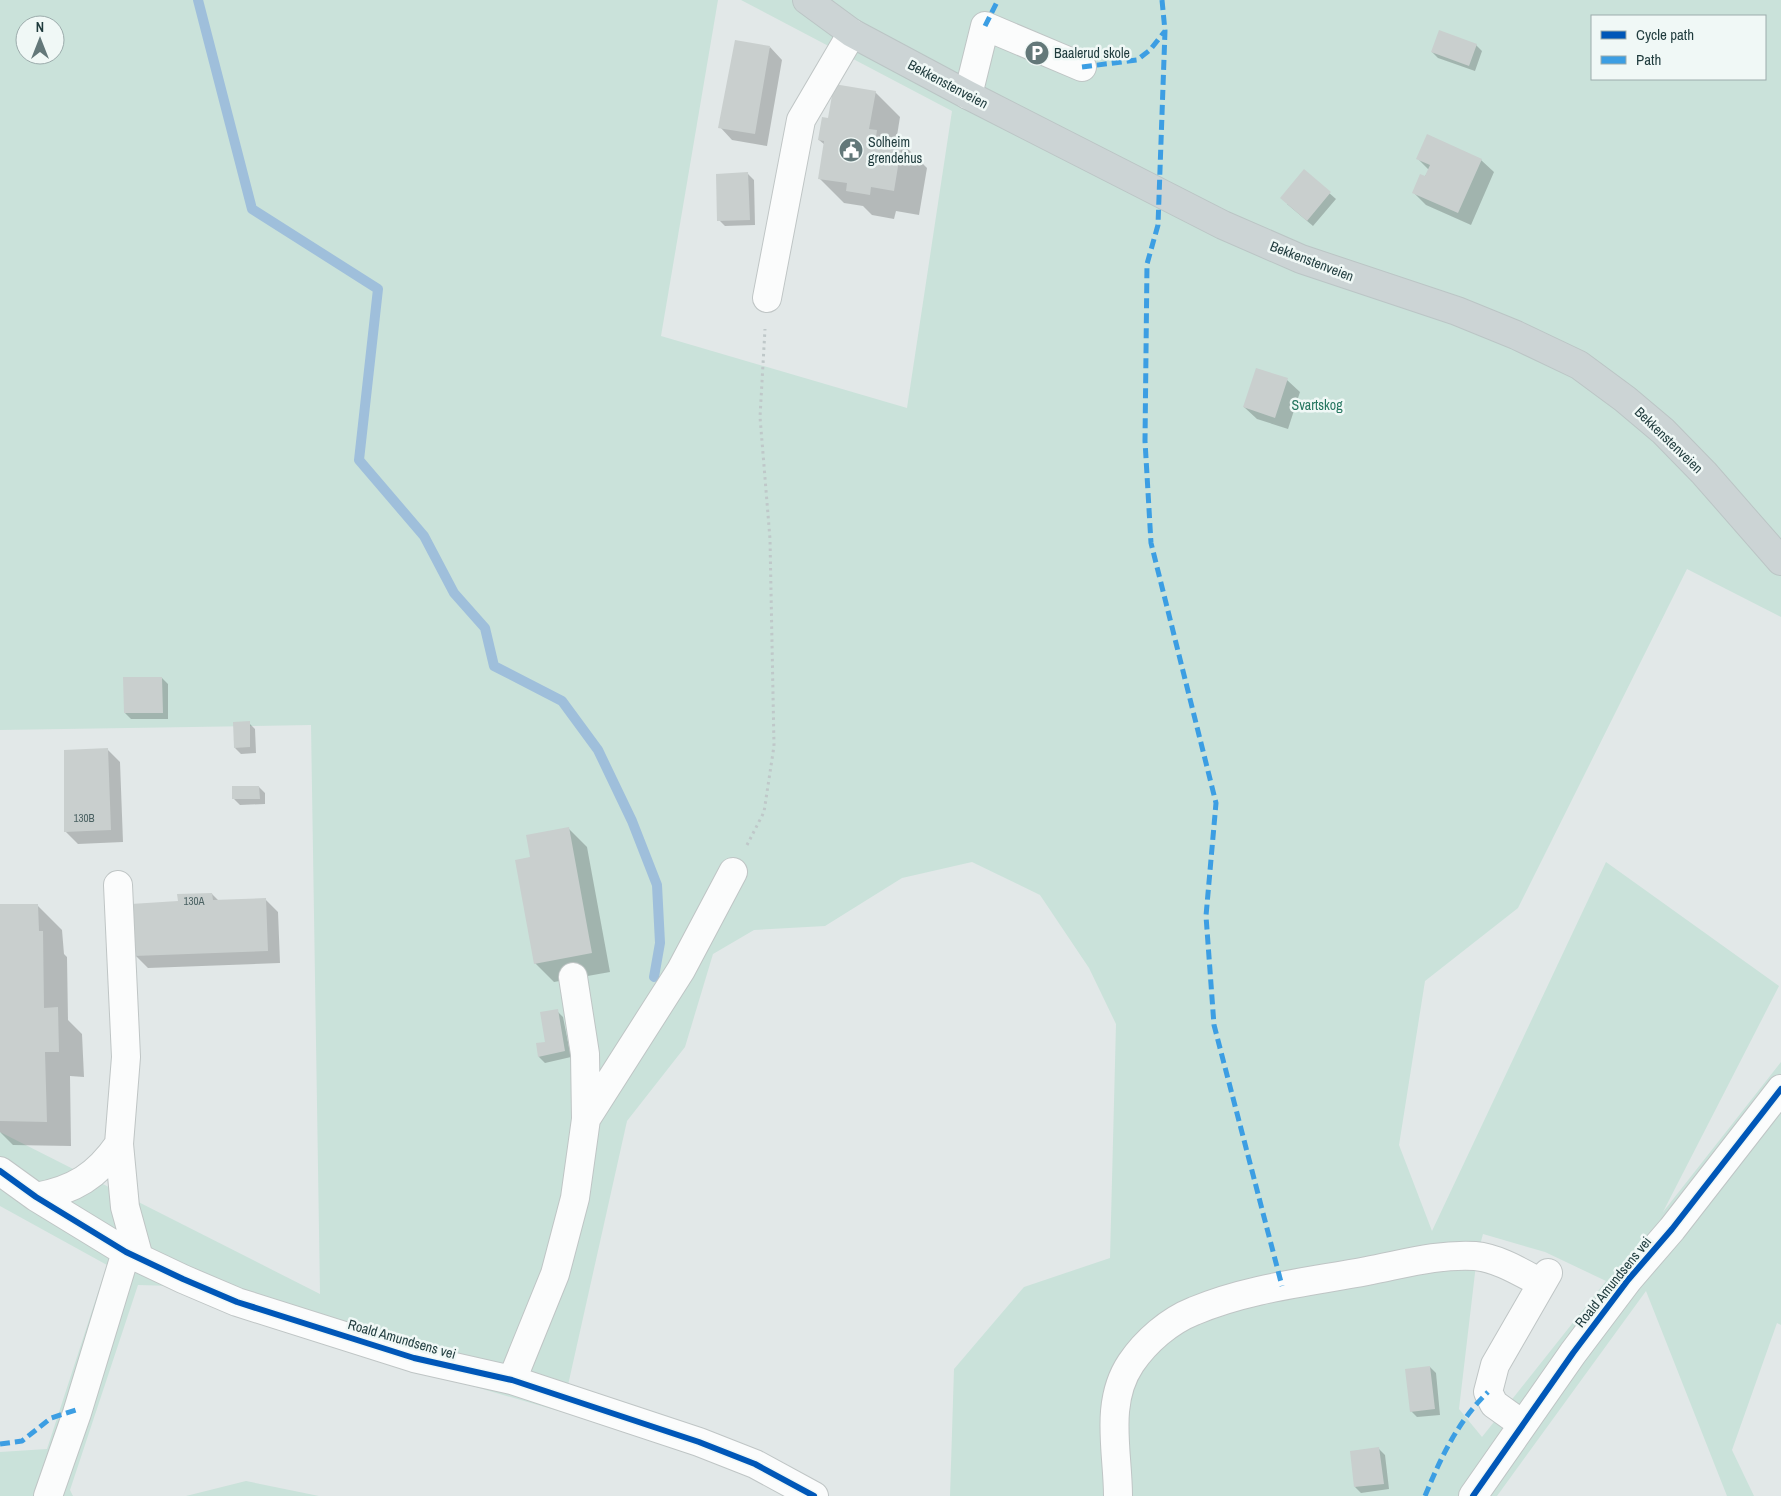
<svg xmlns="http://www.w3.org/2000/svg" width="1781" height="1496" font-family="'Archivo Narrow',sans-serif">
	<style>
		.green { fill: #cae2da; fill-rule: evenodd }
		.shadow { fill: #0003 }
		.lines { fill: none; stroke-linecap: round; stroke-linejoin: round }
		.stream { stroke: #9fbfdb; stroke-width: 10 }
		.building { fill: #c9cfce }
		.minor-casing { stroke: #bfc5c5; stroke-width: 30 }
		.major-casing { stroke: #bbc5c5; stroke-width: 30 }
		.path { stroke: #bfc8c9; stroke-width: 3; stroke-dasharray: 2.5 4; stroke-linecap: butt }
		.minor { stroke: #fbfcfc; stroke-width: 28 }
		.major { stroke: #ccd4d5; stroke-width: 28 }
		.quiet { stroke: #3c9ee3; stroke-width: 5; stroke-dasharray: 10 5; stroke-linecap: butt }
		.cycleway-casing { stroke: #f0f8f6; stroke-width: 9 }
		.cycleway { stroke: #0057b8; stroke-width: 6 }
		.labels { text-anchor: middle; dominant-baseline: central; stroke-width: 5; stroke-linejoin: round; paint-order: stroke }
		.number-label { font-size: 11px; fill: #4a6162 }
		.poi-label { font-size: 14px; fill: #1f3b3d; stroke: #f0f8f6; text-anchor: start }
		.street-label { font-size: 14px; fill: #1f3b3d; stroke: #f0f8f6 }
		.park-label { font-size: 14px; fill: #267660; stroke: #f0f8f6 }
	</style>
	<rect width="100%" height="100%" fill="#e2e8e8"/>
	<path class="green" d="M0 0H718L661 336 907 408 952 111 741 0H1781V617L1687 569 1518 908 1425 981 1399 1145 1432 1231 1606 862 1779 986 1663 1212 1781 1062V1325L1777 1323 1732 1450 1754 1496H1727L1646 1291 1497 1496H950L954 1369 1024 1287 1110 1258 1116 1024 1089 968 1040 895 972 862 902 878 825 926 754 930 713 954 685 1047 627 1121 562 1412 328 1344 173 1286 138 1285 70 1490 73 1496H0V1452L47 1449 107 1265 0 1206V1132L320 1294 311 725 0 730ZM1592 16H1765V79H1592ZM25 25H55V55H25ZM1483 1234 1545 1252 1606 1281 1482 1437 1459 1409 1477 1256Z
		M246 1481 319 1496H186Z"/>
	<path class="shadow" d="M1476 45 1482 51 1475 71 1438 58 1432 52Z
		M770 47 782 60 767 146 732 140 720 127Z
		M875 92 900 117 896 142 902 143 927 168 919 215 896 211 894 219 872 215 863 206 844 203 819 178 825 145 819 140 829 119Z
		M1417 158 1481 160 1494 172 1471 225 1426 205 1414 193 1429 170Z
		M1304 171 1336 199 1313 226 1287 204Z
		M748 174 754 180 755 225 725 226 719 220Z
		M1287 380 1300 392 1288 429 1257 419 1244 407Z
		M162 678 168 684V719H131L125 713Z
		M249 723 255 729 256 753 241 754 235 748Z
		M107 749 120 762 123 842 78 844 65 831Z
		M259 787 265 793V804L240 805 234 799Z
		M568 828 587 847 610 972 554 982 535 963Z
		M212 894 219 901 265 899 278 912 280 963 148 968 135 955 179 902Z
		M37 905 62 930 64 954 67 957 68 1020 82 1034 84 1077 70 1076 71 1146 13 1145 0 1132V906Z
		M557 1011 563 1017 571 1057 545 1063 539 1057 537 1044 547 1043Z
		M1430 1367 1436 1373 1440 1415 1417 1417 1411 1411Z
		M1379 1449 1385 1455 1389 1489 1361 1493 1355 1487Z"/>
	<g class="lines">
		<path class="stream" d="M198 0 252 209 378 289 359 460 424 536 454 593 485 628 494 666 562 701 598 750 632 821 657 885 660 943 654 977"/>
	</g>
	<path class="building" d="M1439 30 1477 44 1469 66 1431 52Z
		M735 40 770 46 755 134 718 128Z
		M834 84 876 91 869 129 877 130 876 137 902 142 894 191 871 187 870 195 846 191 847 183 818 179 824 141 818 140 822 117 828 118Z
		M1427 134 1482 159 1458 213 1412 193 1420 174 1425 176 1430 165 1416 159Z
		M1304 169 1331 192 1307 221 1280 198Z
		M748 172 750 220 717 221 716 174Z
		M1256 368 1288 378 1275 418 1243 407Z
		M123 677H162L163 713H124Z
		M250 721V747L234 748 233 722Z
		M108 748 111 830 64 832V750Z
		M232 786H259L260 799H232Z
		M569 827 592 953 534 964 515 860 530 857 526 835Z
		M212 893 213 900 266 898 268 951 134 956 131 904 178 901 177 894Z
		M0 904H38L39 931H43L44 1008 58 1007 59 1052H45L47 1122 0 1121Z
		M558 1009 565 1051 538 1057 536 1043 545 1042 540 1012Z
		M1430 1366 1435 1409 1410 1412 1405 1369Z
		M1379 1447 1384 1484 1354 1487 1350 1451Z"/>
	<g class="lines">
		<defs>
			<path id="minor" d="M968 95 985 26 1082 67
				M767 298 801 120 852 33
				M118 885 126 1057 119 1144 125 1207 139 1258
				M573 977 585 1054 586 1119
				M0 1171 36 1197 126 1252 183 1279 237 1302 414 1358 512 1380 699 1442 755 1464 814 1496
				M36 1197C74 1190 97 1176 119 1144
				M512 1380 555 1274 575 1198 586 1119 681 970 733 872
				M1522 1424 1494 1404 1488 1392 1495 1365 1548 1273
				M48 1496 77 1413 126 1252
				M1118 1496C1118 1452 1104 1403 1131 1363 1146 1341 1169 1321 1194 1311 1248 1288 1309 1282 1367 1271 1404 1264 1437 1254 1475 1256 1498 1258 1522 1273 1541 1283
				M1473 1496 1573 1353 1628 1280 1672 1229 1781 1089"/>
			<path id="major" d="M807 0 852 33 968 95 1223 225 1301 259 1457 311 1516 335 1579 365 1625 399 1663 431 1704 473 1781 561"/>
		</defs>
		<use href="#minor" class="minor-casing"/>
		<use href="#major" class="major-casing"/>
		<path class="path" d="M747 845 764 812 774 746 770 539 760 417 765 329"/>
		<use href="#minor" class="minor"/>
		<use href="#major" class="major"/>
		<path class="quiet" d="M1162 0 1165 31 1158 225 1147 264 1145 441 1151 543 1216 803 1206 916 1214 1025 1282 1286
			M985 26 998 0
			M1082 67 1137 60 1150 50 1165 31
			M0 1444 22 1441 51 1418 79 1409
			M1425 1496C1441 1457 1458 1421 1488 1392"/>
		<defs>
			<path id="cycleway" d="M0 1171 36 1197 126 1252 183 1279 237 1302 414 1358 512 1380 699 1442 755 1464 814 1496
				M1473 1496 1573 1353 1628 1280 1672 1229 1781 1089"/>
		</defs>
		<use href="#cycleway" class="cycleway-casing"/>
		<use href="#cycleway" class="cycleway"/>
	</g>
	<defs>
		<symbol id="parking-disc" viewBox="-11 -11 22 22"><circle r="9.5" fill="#637879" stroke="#f0f8f6"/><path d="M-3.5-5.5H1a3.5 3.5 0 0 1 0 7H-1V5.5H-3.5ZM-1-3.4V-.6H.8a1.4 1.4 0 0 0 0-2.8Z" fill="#fff"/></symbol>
		<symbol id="civic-disc" viewBox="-11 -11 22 22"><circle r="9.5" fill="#637879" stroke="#f0f8f6"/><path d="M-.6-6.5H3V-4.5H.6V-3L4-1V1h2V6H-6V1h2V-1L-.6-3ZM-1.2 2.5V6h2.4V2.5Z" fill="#fff"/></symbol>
	</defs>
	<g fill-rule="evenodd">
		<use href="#parking-disc" x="1023" y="39" width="28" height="28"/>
		<use href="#civic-disc" x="837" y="136" width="28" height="28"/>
	</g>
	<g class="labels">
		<g class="number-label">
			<text x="84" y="818">130B</text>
			<text x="194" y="901">130A</text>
		</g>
		<g class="poi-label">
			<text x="1054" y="53">Baalerud skole</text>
			<text x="868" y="142">Solheim<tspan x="868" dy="16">grendehus</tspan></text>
		</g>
		<g class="street-label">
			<text transform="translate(948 84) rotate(28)">Bekkenstenveien</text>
			<text transform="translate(1312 261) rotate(21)">Bekkenstenveien</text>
			<text transform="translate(1669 440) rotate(44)">Bekkenstenveien</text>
			<text transform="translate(1613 1282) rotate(-51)">Roald Amundsens vei</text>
			<text transform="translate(402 1339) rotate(16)">Roald Amundsens vei</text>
		</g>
		<g class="park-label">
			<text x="1317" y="405">Svartskog</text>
		</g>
	</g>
	<rect x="1591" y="15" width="175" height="65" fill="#f0f8f6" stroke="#9cacac"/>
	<rect x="1601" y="31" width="25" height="8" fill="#0057b8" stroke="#9cacac"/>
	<text x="1636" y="40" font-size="15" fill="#1f3b3d">Cycle path</text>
	<rect x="1601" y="56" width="25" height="8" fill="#3c9ee3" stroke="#9cacac"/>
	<text x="1636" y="65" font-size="15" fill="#1f3b3d">Path</text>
	<g transform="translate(40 40)"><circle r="24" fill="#f0f8f6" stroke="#9cacac"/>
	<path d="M0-4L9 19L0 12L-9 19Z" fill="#637879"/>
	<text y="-8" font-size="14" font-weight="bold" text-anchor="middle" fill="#1f3b3d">N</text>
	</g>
</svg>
